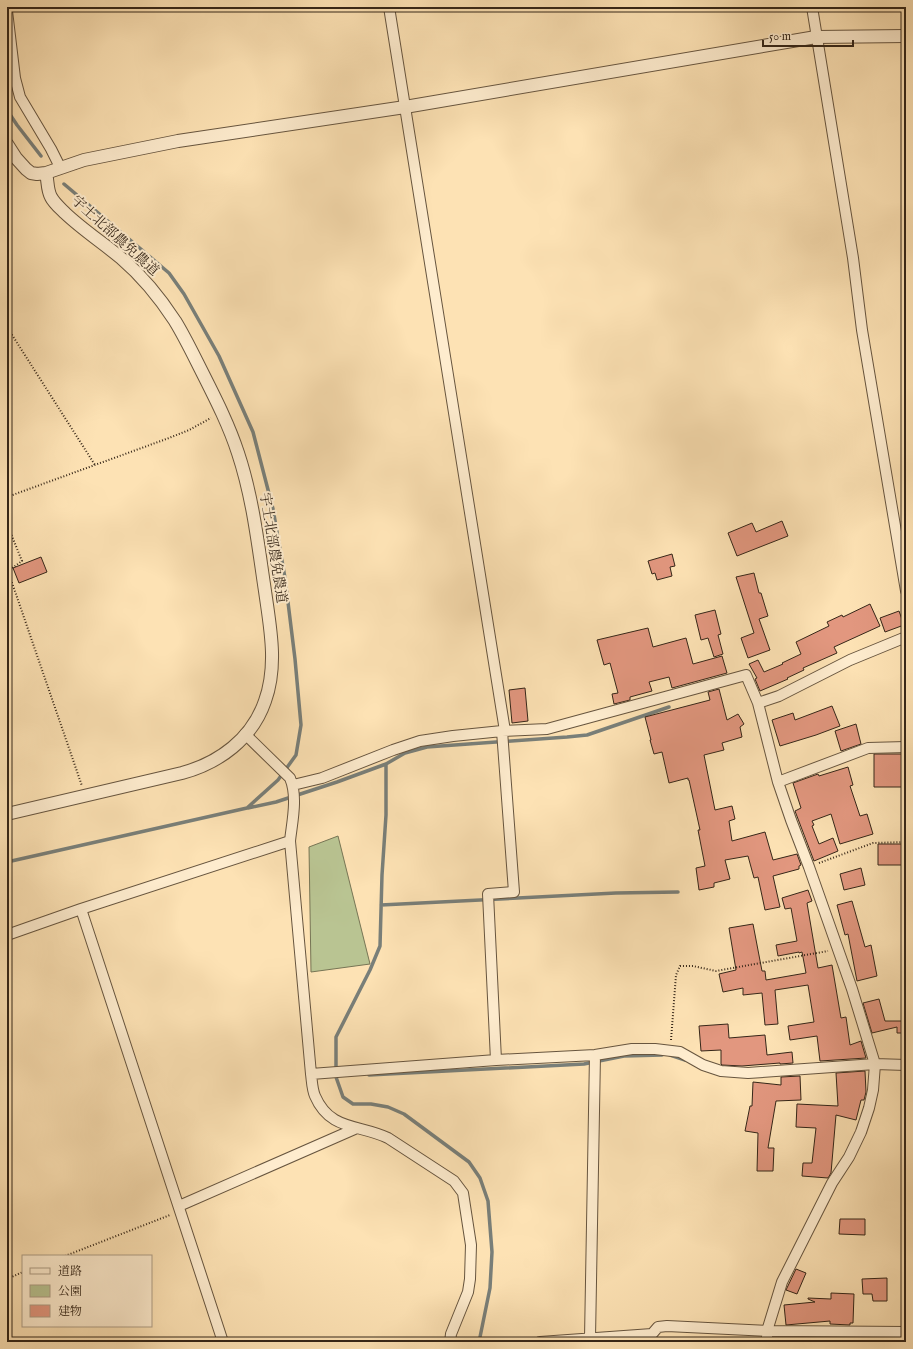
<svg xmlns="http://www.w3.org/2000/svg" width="913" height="1349" font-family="'IM FELL English','Noto Serif JP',serif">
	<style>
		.green { fill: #b9c492; stroke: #777555 }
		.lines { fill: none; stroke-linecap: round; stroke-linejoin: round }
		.stream { stroke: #797f79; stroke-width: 3.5 }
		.building { fill: #e2977f; stroke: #352618 }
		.minor-casing { stroke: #67553f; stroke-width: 12 }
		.tertiary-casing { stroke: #67553f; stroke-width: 14 }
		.path { stroke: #352618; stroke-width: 2; stroke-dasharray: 1 2; stroke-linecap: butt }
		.minor { stroke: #feecce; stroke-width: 10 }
		.tertiary { stroke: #feecce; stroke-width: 12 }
		.labels { text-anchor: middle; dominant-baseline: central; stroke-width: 4; stroke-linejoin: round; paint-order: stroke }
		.street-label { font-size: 14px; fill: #352618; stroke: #feecce }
	</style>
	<rect width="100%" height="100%" fill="#fde2b4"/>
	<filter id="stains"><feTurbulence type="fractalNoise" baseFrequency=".005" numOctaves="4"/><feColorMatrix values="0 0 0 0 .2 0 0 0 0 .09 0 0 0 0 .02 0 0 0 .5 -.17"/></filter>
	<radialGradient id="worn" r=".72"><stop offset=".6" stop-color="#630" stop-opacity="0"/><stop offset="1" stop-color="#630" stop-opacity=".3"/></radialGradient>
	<path class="green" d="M338 836 370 964 311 972 309 847Z"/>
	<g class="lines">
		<path class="stream" d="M7 110 17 125 41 156
			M386 764V815L382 875 380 946 370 970 336 1037V1077L343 1097 353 1104H371L388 1107 404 1114 469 1162 480 1178 488 1201 492 1252 490 1288 479 1342
			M248 808 276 802 337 782 386 764 405 753 427 747 567 737 587 735 669 707
			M7 862 247 808 278 780 296 755 301 725 295 659 285 578 273 509 253 432 219 356 184 294 169 273 64 184
			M381 905 616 893 678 892
			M670 1055 685 1060
			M369 1075 584 1064 624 1056 662 1055"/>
	</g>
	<path class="building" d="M782 521 788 536 737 556 728 533 752 523 756 532Z
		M672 554 675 566 670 567 672 576 657 580 655 573 652 574 648 561Z
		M41 557 47 572 19 583 13 568Z
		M754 573 759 593H761L768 616 759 619 770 650 748 658 741 638 754 633 736 577Z
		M870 604 880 626 834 647 837 653 803 668 804 670 787 678 788 679 760 691 755 679 757 678 749 664 758 660 764 672 783 664 782 663 801 654 796 642 829 626 827 622 842 615 843 617Z
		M715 610 721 634 718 635 723 654 714 657 708 638 701 640 695 615Z
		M899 611 904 625 885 632 880 618Z
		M648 628 653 647 686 638 693 664 722 656 727 673 672 688 669 677 649 682 652 691 630 697V700L614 704 612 694 618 693 610 663 604 665 597 640Z
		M525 688 528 721 512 723 509 690Z
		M719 689 727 720 738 714 744 724 740 727 742 737 722 743 724 750 704 755 715 810 732 806 735 819 729 821 732 841 765 832 773 860 797 854 801 865 799 866V869L773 876 780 907 765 910 758 877 754 878 748 856 725 860 730 879 714 883V887L699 890 696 868 705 866 698 830H700L689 780H688V778L669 783 662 752 654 754 650 740H651L645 717 710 700 708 692Z
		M832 706 840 726 816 735 780 746 772 720 793 713 795 720Z
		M856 724 861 744 841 751 835 731Z
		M874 754H902V787H874Z
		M848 767 853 785 850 786 860 816 867 814 873 834 840 844 831 814 812 821 814 825 812 826 819 844 833 838 838 851 814 861 795 811 801 808 793 783 818 774 819 776Z
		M878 844H906V865H878Z
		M861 868 865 885 844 890 840 874Z
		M808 890 812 901 807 903 818 968 832 965 841 1018 846 1017 850 1045 861 1041 866 1058 820 1061 817 1036 790 1040 788 1026 814 1022 808 985 775 990 778 1024 765 1025 762 993 743 995V988L723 992 719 974 736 970 729 928 753 924 762 971H765L766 980 806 973 802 952 799 953V952L778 956 776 945 797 941 791 908 785 909 782 898Z
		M852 901 865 947 871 945 877 976 857 981 848 934 845 935 837 905Z
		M879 999 885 1021H906V1033H897V1027L872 1033 863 1003Z
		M728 1024 729 1038 765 1035 767 1055 792 1052 793 1063 780 1064V1063L742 1066 722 1065 721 1064V1050L701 1051 699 1026Z
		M865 1071 866 1092 864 1100H861L856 1120 836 1115 831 1173 828 1178 802 1176 803 1163H812L816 1128 796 1127 797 1104 838 1106 836 1073Z
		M800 1076 801 1100 776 1101 768 1148H774L773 1171H757L758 1133 745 1131 750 1106H752L753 1082 781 1085V1077Z
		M840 1219H865V1235L839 1234Z
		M796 1269 806 1273 797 1294 786 1290Z
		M887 1278V1301H873L872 1294H863L862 1279Z
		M831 1293 854 1294 853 1323H850V1325L830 1324V1321L786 1325 784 1305 815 1302 808 1299V1298L831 1299Z"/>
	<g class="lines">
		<defs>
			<path id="minor" d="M389 7 505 731
				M812 7 853 258 862 330 906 591
				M7 11 15 78 20 97 51 149 60 167
				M758 703 779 696 850 660 906 637
				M245 734 290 778C298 797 292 822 290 841L311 1074C312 1081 312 1089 315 1096 330 1131 359 1124 388 1138L454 1181 463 1193 471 1245 470 1279 468 1292 451 1334 450 1342
				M778 782 868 748 906 747
				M293 785 322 778 393 750 420 741 453 736 502 731 547 729 746 675 758 703 778 782 791 820 809 867 852 989 875 1064 873 1090 869 1108 861 1132 849 1157 832 1183 782 1282 767 1331V1342
				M81 909 223 1342
				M7 935 81 909 290 841
				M496 1060 488 894 514 892 502 731
				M311 1074 496 1060 595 1055 632 1049H655L680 1052 703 1065 721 1071 748 1073 875 1064 906 1065
				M179 1206 357 1128
				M590 1338 595 1055
				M540 1342 652 1334 658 1327 667 1326 767 1331 906 1332"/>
			<path id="tertiary" d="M7 144 16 158 26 169 31 173 37 174 46 173 84 160 178 141 405 107 816 37 906 36
				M7 814 182 773C219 763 252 739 265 701 278 665 270 627 265 591 258 545 253 498 238 453 228 422 212 392 197 362 190 348 183 334 175 321 160 298 142 276 121 258 103 243 83 230 65 213 60 208 54 203 51 197 47 190 48 181 46 173"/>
		</defs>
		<use href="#minor" class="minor-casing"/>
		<use href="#tertiary" class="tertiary-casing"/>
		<path class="path" d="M7 327 95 465
			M7 497 169 438 189 430 211 418
			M7 524 22 561 8 571 82 786
			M819 863 873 843 906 842
			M671 1040 676 975 680 966H693L716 971 828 951
			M65 1256 170 1215
			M7 1279 23 1272"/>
		<use href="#minor" class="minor"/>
		<use href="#tertiary" class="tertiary"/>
	</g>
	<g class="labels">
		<g class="street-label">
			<text transform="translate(115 236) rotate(42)">宇土北部農免農道</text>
			<text transform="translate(273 548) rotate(81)">宇土北部農免農道</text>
		</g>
	</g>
	<rect width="913" height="1349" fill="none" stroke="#fde2b4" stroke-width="24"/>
	<rect x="8" y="8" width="897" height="1333" fill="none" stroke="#352618" stroke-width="2"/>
	<rect x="12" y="12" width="889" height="1325" fill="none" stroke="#352618"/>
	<rect x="22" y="1255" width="130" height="72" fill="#feecce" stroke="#ae9d85"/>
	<rect x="30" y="1268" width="20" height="6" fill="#feecce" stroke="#ae9d85"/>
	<text x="58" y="1275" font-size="12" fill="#352618">道路</text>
	<rect x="30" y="1285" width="20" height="12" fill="#b9c492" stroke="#ae9d85"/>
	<text x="58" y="1295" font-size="12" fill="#352618">公園</text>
	<rect x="30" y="1305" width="20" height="12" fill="#e2977f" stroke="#ae9d85"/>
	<text x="58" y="1315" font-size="12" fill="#352618">建物</text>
	<path d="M763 40v6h90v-6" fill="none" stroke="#352618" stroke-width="2"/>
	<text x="769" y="40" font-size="12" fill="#352618" stroke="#feecce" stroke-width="3" paint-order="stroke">50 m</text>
	<rect width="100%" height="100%" filter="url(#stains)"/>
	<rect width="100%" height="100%" fill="url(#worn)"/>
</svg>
